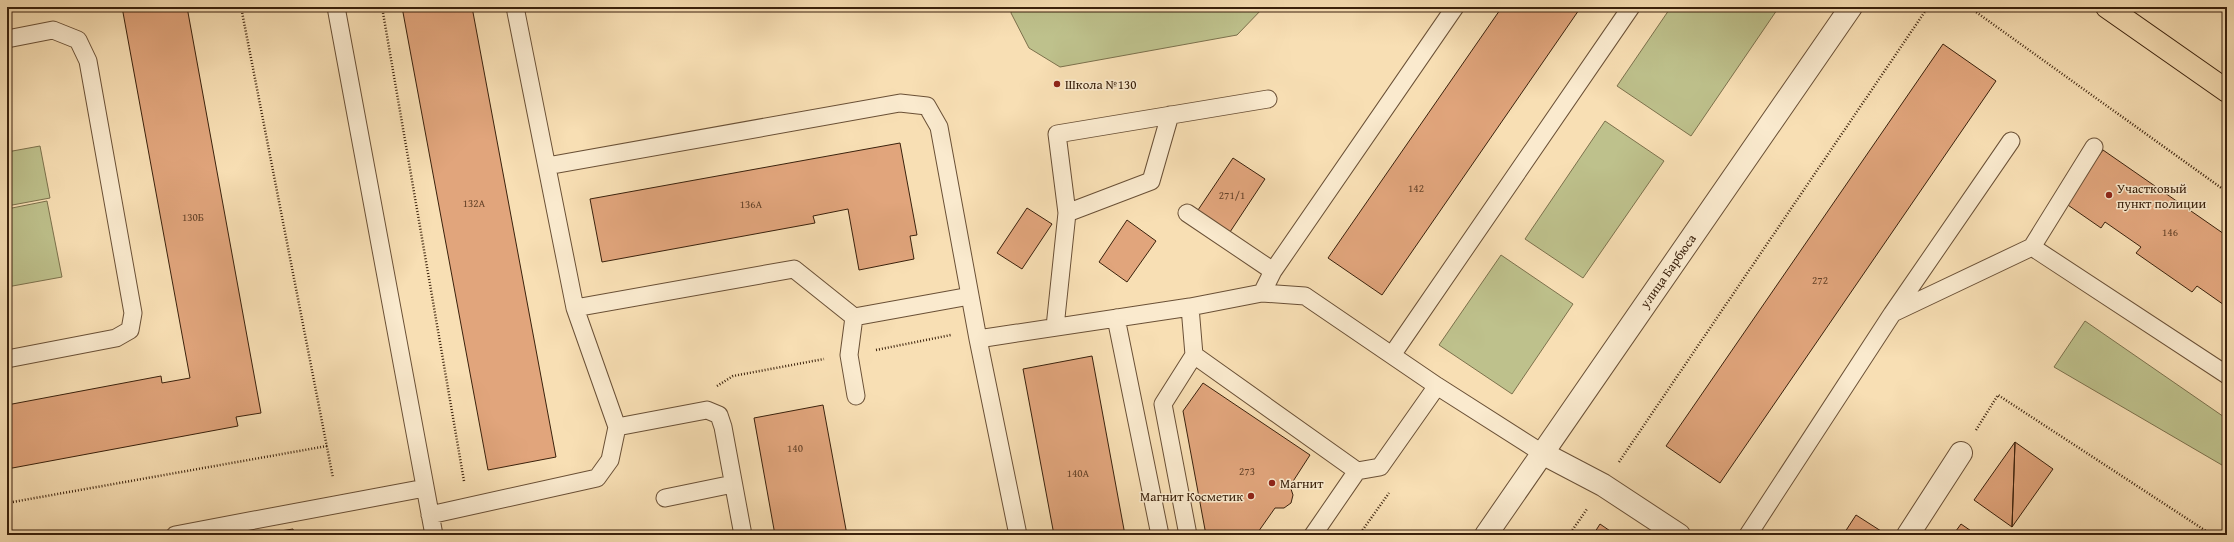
<svg xmlns="http://www.w3.org/2000/svg" width="2234" height="542" font-family="'Gentium Book Plus',serif">
	<style>
		.green { fill: #bec18c; stroke: #7c714c }
		.building { fill: #e1a57c; stroke: #3a210c }
		.lines { fill: none; stroke-linecap: round; stroke-linejoin: round }
		.service-casing { stroke: #6a5036; stroke-width: 19 }
		.minor-casing { stroke: #6a5036; stroke-width: 24 }
		.tertiary-casing { stroke: #6a5036; stroke-width: 24 }
		.primary-casing { stroke: #3a210c; stroke-width: 24 }
		.path { stroke: #3a210c; stroke-width: 2.5; stroke-dasharray: 1 2; stroke-linecap: butt }
		.service { stroke: #faeace; stroke-width: 17 }
		.minor { stroke: #faeace; stroke-width: 22 }
		.tertiary { stroke: #faeace; stroke-width: 22 }
		.primary { stroke: #f8dfb4; stroke-width: 22 }
		.poi-dot { fill: #8f2418; stroke: #faeace; stroke-width: 1.5 }
		.labels { text-anchor: middle; dominant-baseline: central; stroke-width: 3; stroke-linejoin: round; paint-order: stroke }
		.number-label { font-size: 11px; fill: #644228 }
		.poi-label { font-size: 13px; fill: #3a210c; stroke: #faeace; text-anchor: start }
		.street-label { font-size: 13px; fill: #3a210c; stroke: #faeace }
	</style>
	<rect width="100%" height="100%" fill="#f8dfb4"/>
	<filter id="stains"><feTurbulence type="fractalNoise" baseFrequency=".005" numOctaves="4"/><feColorMatrix values="0 0 0 0 .2 0 0 0 0 .09 0 0 0 0 .02 0 0 0 .5 -.17"/></filter>
	<radialGradient id="worn" r=".72"><stop offset=".6" stop-color="#630" stop-opacity="0"/><stop offset="1" stop-color="#630" stop-opacity=".3"/></radialGradient>
	<path class="green" d="M1012 7H1264L1237 35 1060 67 1029 48 1011 13Z
		M1671 7H1779L1691 136 1617 86Z
		M1605 121 1664 161 1583 278 1525 239Z
		M40 146 50 198 7 206V152Z
		M47 201 62 277 7 287V209Z
		M1501 255 1573 304 1512 394 1439 345Z
		M2085 321 2227 419V468L2054 367Z"/>
	<path class="building" d="M122 7H187L261 413 236 417 238 426 7 469V405L161 376 162 383 190 378Z
		M402 7H472L556 457 488 470Z
		M1502 7H1581L1382 295 1328 258Z
		M1943 44 1996 81 1720 483 1666 446Z
		M900 143 917 235 910 236 914 259 859 270 848 209 813 216 815 223 602 262 590 199Z
		M2103 150 2227 236V307L2197 286 2192 292 2136 253 2141 247 2105 222 2101 228 2065 203Z
		M1233 158 1265 179 1230 232 1198 210Z
		M1027 208 1052 224 1022 269 997 253Z
		M1127 220 1156 241 1127 282 1099 262Z
		M1092 356 1125 535H1054L1023 369Z
		M1203 383 1310 455 1290 486 1293 495 1291 503 1284 508H1275L1256 535H1206L1183 411Z
		M823 405 847 535H775L754 418Z
		M2015 442 2012 527 1974 500Z
		M2015 442 2053 469 2012 527Z
		M1856 515 1881 531 1878 535H1843Z
		M1600 524 1616 535H1593Z
		M1961 524 1977 535H1953Z
		M293 529 294 535H262L261 534Z"/>
	<g class="lines">
		<defs>
			<path id="service" d="M336 7 434 535
				M515 7 575 308
				M7 39 53 30 78 40 88 61 133 313 130 330 116 338 7 359
				M547 166 900 103 927 106 939 127 978 339 1018 535
				M1067 213 1151 181 1170 115
				M1187 213 1273 271
				M2032 247 2227 375
				M1262 293 1273 271 1455 7
				M1190 307 1194 355
				M1893 313 2032 247 2094 147
				M854 317 849 355 856 396
				M1116 318 1160 535
				M1055 327 1067 213 1057 134 1268 99
				M978 339 1190 307 1262 293 1305 296 1437 386 1542 453
				M1392 355 1631 7
				M1357 471 1380 467 1437 386
				M665 498 733 484
				M430 515 597 478 610 460 617 427
				M175 535 425 488
				M743 535 723 427 719 415 707 410 617 427 575 308 794 269 854 317 970 296
				M1188 535 1163 404 1194 355 1357 471 1313 535
				M1748 535 1892 314 2011 141"/>
			<path id="minor" d="M1542 453 1603 485 1679 535
				M1908 535 1961 453"/>
			<path id="tertiary" d="M1486 535 1851 7"/>
			<path id="primary" d="M2107 7 2227 91"/>
		</defs>
		<use href="#service" class="service-casing"/>
		<use href="#minor" class="minor-casing"/>
		<use href="#tertiary" class="tertiary-casing"/>
		<use href="#primary" class="primary-casing"/>
		<path class="path" d="M241 7 333 478
			M382 7 464 481
			M1969 7 2227 192
			M876 350 951 335
			M717 386 733 376 824 359
			M1976 430 1998 395 2212 535
			M1619 462 1928 7
			M7 503 327 446
			M1359 535 1389 493
			M1569 535 1587 509"/>
		<use href="#service" class="service"/>
		<use href="#minor" class="minor"/>
		<use href="#tertiary" class="tertiary"/>
		<use href="#primary" class="primary"/>
	</g>
	<g class="poi-dot">
		<circle cx="1057" cy="84" r="4"/>
		<circle cx="2109" cy="195" r="4"/>
		<circle cx="1272" cy="483" r="4"/>
		<circle cx="1251" cy="496" r="4"/>
	</g>
	<g class="labels">
		<g class="number-label">
			<text x="1416" y="188">142</text>
			<text x="1232" y="195">271/1</text>
			<text x="474" y="203">132А</text>
			<text x="751" y="204">136А</text>
			<text x="193" y="217">130Б</text>
			<text x="2170" y="232">146</text>
			<text x="1820" y="280">272</text>
			<text x="795" y="448">140</text>
			<text x="1247" y="471">273</text>
			<text x="1078" y="473">140А</text>
		</g>
		<g class="poi-label">
			<text x="1065" y="84">Школа №130</text>
			<text x="2117" y="188">Участковый<tspan x="2117" dy="15">пункт полиции</tspan></text>
			<text x="1280" y="483">Магнит</text>
			<text x="1243" y="496" text-anchor="end">Магнит Косметик</text>
		</g>
		<g class="street-label">
			<text transform="translate(1668 271) rotate(-55)">улица Барбюса</text>
		</g>
	</g>
	<rect width="2234" height="542" fill="none" stroke="#f8dfb4" stroke-width="24"/>
	<rect x="8" y="8" width="2218" height="526" fill="none" stroke="#3a210c" stroke-width="2"/>
	<rect x="12" y="12" width="2210" height="518" fill="none" stroke="#3a210c"/>
	<rect width="100%" height="100%" filter="url(#stains)"/>
	<rect width="100%" height="100%" fill="url(#worn)"/>
</svg>
